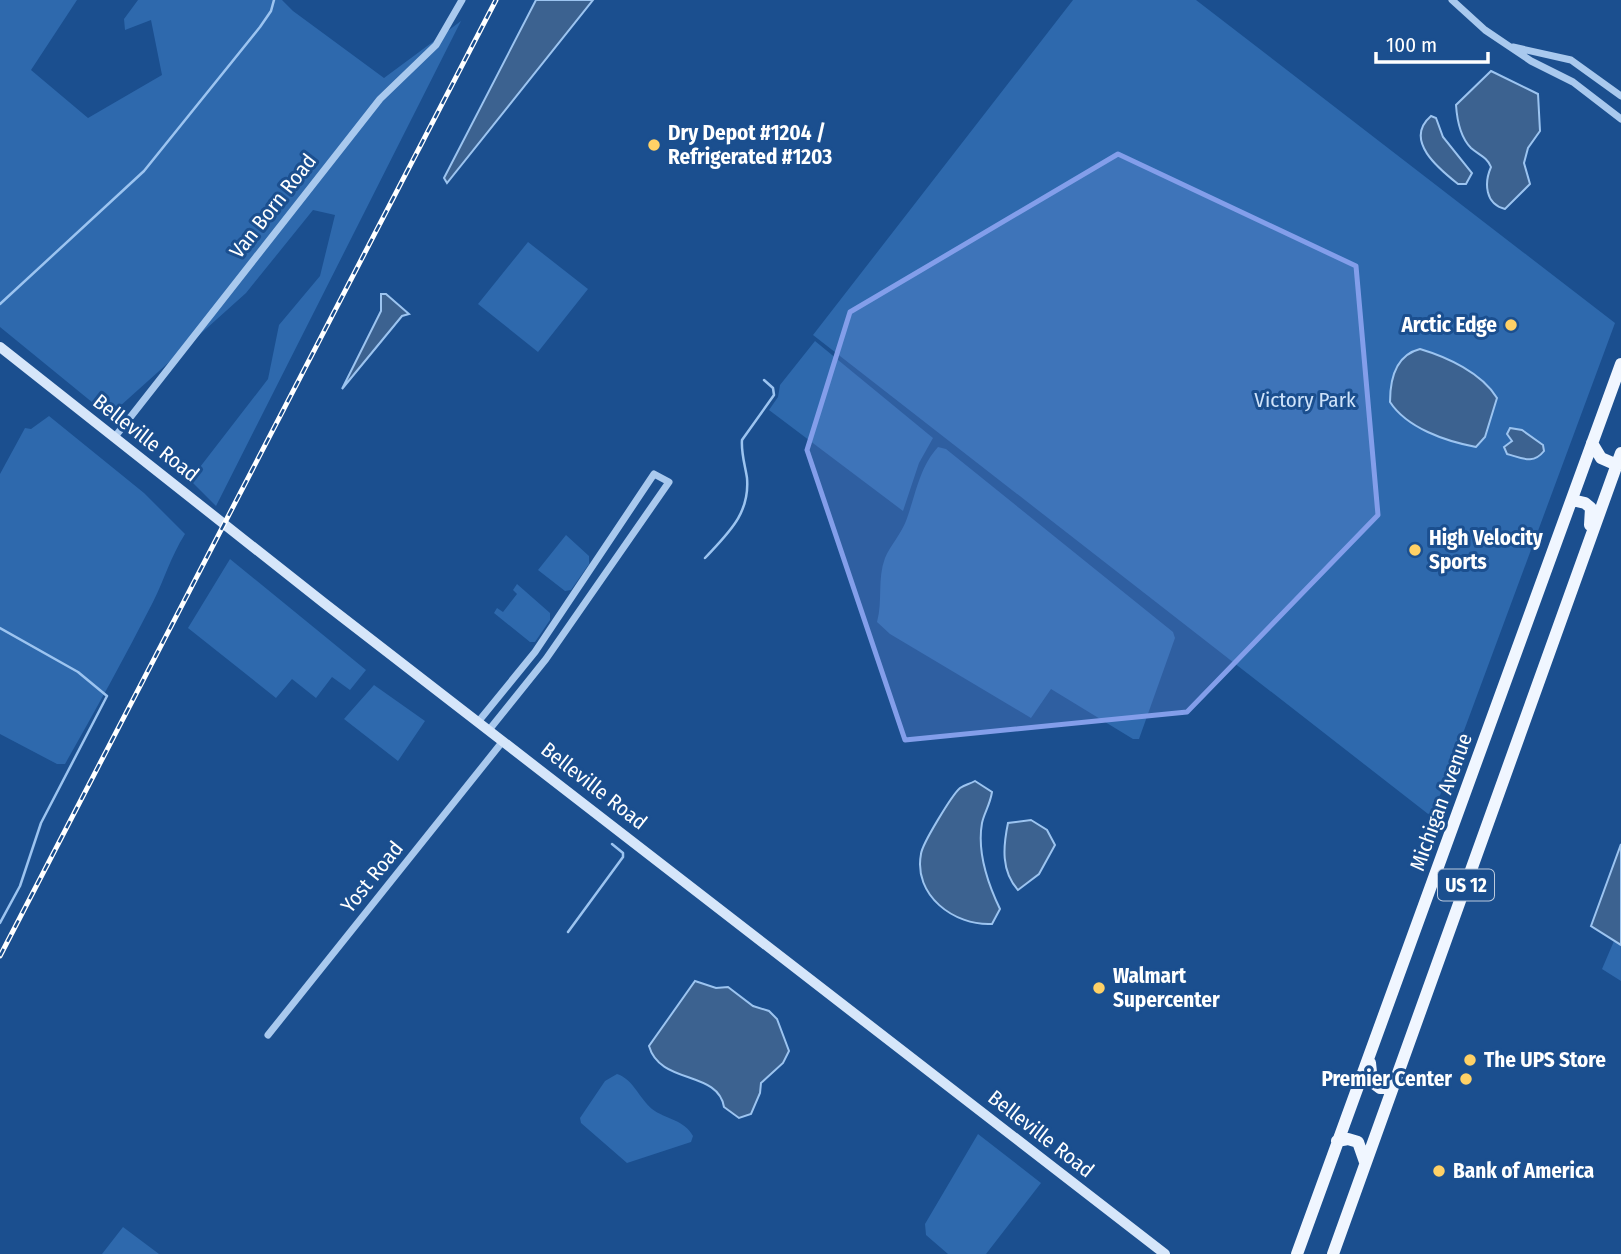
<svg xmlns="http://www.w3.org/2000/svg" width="1621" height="1254" font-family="'Fira Sans Condensed',sans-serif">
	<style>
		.green { fill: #2e69ad }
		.water { fill: #3c6290; stroke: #9cc4f0; stroke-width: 2 }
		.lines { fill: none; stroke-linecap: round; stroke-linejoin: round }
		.stream { stroke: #9cc4f0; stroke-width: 2.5 }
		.street { stroke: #a9c9ee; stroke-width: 7 }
		.secondary { stroke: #d6e6fa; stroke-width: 10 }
		.primary { stroke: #f0f6ff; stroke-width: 12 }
		.rail-casing { stroke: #fff; stroke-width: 5 }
		.rail { stroke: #1b4f8f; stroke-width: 2.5; stroke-dasharray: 8; stroke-linecap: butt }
		.marked { fill: #839eea; fill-opacity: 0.2; stroke: #839eea; stroke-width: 5; stroke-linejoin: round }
		.poi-dot { fill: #ffd166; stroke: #1b4f8f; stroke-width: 2.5 }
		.labels { text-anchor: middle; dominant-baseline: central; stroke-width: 6; stroke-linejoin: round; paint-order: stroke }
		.shield { fill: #1b4f8f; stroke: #bbcadd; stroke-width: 2 }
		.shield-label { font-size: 19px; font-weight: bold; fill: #fff }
		.poi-label { font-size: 21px; font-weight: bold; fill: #fff; stroke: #1b4f8f; text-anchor: start }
		.street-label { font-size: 21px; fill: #fff; stroke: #1b4f8f }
		.park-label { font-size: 21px; fill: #cfe3fa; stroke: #1b4f8f }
	</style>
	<rect width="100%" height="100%" fill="#1b4f8f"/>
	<path class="green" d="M0 0H77L31 70 88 118 162 75 151 20 125 30 124 19 138 0H282L293 11 384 78 461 21 216 506 190 480 268 379 279 325 320 276 335 215 313 210 246 293 109 416 0 327Z
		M1073 0H1196L1615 323 1432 817 813 335Z
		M528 242 588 289 538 352 478 304Z
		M815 341 933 438 919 463 903 511 769 410 778 397 780 385Z
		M49 416 144 493 185 534C170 558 165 578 153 602 125 657 95 711 65 764H57L0 734V474L25 428 31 429Z
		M938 447 946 449 1173 632 1175 638 1139 739H1133L1051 689 1031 718 890 634 877 622C883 601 877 579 885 558 890 546 901 534 906 521 916 494 919 468 938 447Z
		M566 535 589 556V564L571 590 565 591 538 570Z
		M230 559 366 670 350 690 332 677 316 698 292 679 276 698 188 628Z
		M517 584 550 613V620L535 642H530L494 613 497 608 503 612 517 594 513 590Z
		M374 685 425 721 398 761 344 719Z
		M1614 941 1621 945V981L1602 969Z
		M617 1074C633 1079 639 1098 652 1109 665 1119 685 1120 693 1136L691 1142 627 1163 581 1123 580 1118 605 1081Z
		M978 1134 1041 1183 986 1254H948L926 1235 925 1224Z
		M123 1227 159 1254H102Z"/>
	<path class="water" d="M536 0H593L447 183 444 178Z
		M1491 71 1538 94 1540 131 1528 148 1524 163 1530 184 1505 209C1485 204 1484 183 1491 167 1487 157 1479 155 1471 148 1460 137 1457 120 1456 105Z
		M1431 116 1436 118 1443 137 1472 173 1466 184H1458C1439 169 1403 140 1431 116Z
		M381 294H386L409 314 402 316 342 389 381 311Z
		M1420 349C1447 357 1482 373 1497 398L1485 437 1476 447C1445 441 1407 428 1390 402 1390 379 1396 355 1420 349Z
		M1510 428 1522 430 1543 445 1544 451C1533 465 1522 458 1507 454L1504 447 1512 441 1507 434Z
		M975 781 992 792C990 805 984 813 982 823 977 851 988 884 1000 909L992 924C954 926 913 895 921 854 922 844 952 795 960 788 964 785 970 784 975 781Z
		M1031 820 1047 830 1055 845 1039 874 1018 890C1001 871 1003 847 1008 823Z
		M1621 844V945L1591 926Z
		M695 981 716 988 728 987 753 1006 769 1011 777 1019 789 1051 783 1063 761 1083 760 1093 751 1114 739 1118 724 1107C718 1070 660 1085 649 1046Z"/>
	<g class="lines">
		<path class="stream" d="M0 304 144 171 260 27 271 11 274 0
			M705 558C728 533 750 514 747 478 745 465 741 453 742 440L774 395 773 388 764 380
			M0 628 78 672 107 696 41 823 20 886 0 923
			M568 932 623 857V853L612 844"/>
		<path class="street" d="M1452 0 1485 30 1531 61 1573 82 1621 119
			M1513 47 1571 60 1621 96
			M114 438 380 99 436 45 462 0
			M478 722 535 652 654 474 669 482 546 659 489 730
			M268 1035 503 741"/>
		<path class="secondary" d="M0 347 324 603 1165 1254"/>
		<path class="primary" d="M1592 443 1601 458 1617 465
			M1572 500 1585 503 1591 508 1590 525
			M1370 1063 1372 1082 1380 1088H1391
			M1337 1141 1348 1139 1358 1142 1365 1162
			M1297 1254 1621 364
			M1333 1254 1621 453"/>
		<defs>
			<path id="rail" d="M0 956 496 0"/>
		</defs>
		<use href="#rail" class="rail-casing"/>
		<use href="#rail" class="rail"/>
	</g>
	<path class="marked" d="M1118 154 1356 266 1378 515 1187 712 905 740 807 450 850 312Z"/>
	<g class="poi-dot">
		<circle cx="654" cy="145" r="7"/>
		<circle cx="1511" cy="325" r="7"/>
		<circle cx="1415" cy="550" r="7"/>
		<circle cx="1099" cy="988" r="7"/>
		<circle cx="1470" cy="1060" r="7"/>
		<circle cx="1466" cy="1079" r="7"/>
		<circle cx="1439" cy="1171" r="7"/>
	</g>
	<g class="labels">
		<rect class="shield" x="1438" y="869.5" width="56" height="31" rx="5"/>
		<g class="shield-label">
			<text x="1466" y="885">US 12</text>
		</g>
		<g class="poi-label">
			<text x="668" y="133">Dry Depot #1204 /<tspan x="668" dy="24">Refrigerated #1203</tspan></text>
			<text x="1497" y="325" text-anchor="end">Arctic Edge</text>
			<text x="1429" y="538">High Velocity<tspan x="1429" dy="24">Sports</tspan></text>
			<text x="1113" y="976">Walmart<tspan x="1113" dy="24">Supercenter</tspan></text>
			<text x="1484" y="1060">The UPS Store</text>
			<text x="1452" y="1079" text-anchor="end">Premier Center</text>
			<text x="1453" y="1171">Bank of America</text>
		</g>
		<g class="street-label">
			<text transform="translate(273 206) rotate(-52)">Van Born Road</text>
			<text transform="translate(146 438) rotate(38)">Belleville Road</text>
			<text transform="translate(594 786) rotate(38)">Belleville Road</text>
			<text transform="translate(1441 802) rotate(-70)">Michigan Avenue</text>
			<text transform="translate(372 877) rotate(-51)">Yost Road</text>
			<text transform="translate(1041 1134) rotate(38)">Belleville Road</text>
		</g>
		<g class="park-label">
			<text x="1305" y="400">Victory Park</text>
		</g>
	</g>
	<path d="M1376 52v10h112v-10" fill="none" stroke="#ffffff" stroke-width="3.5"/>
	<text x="1386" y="52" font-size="21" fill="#ffffff" stroke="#1b4f8f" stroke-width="5" paint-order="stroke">100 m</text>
</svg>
